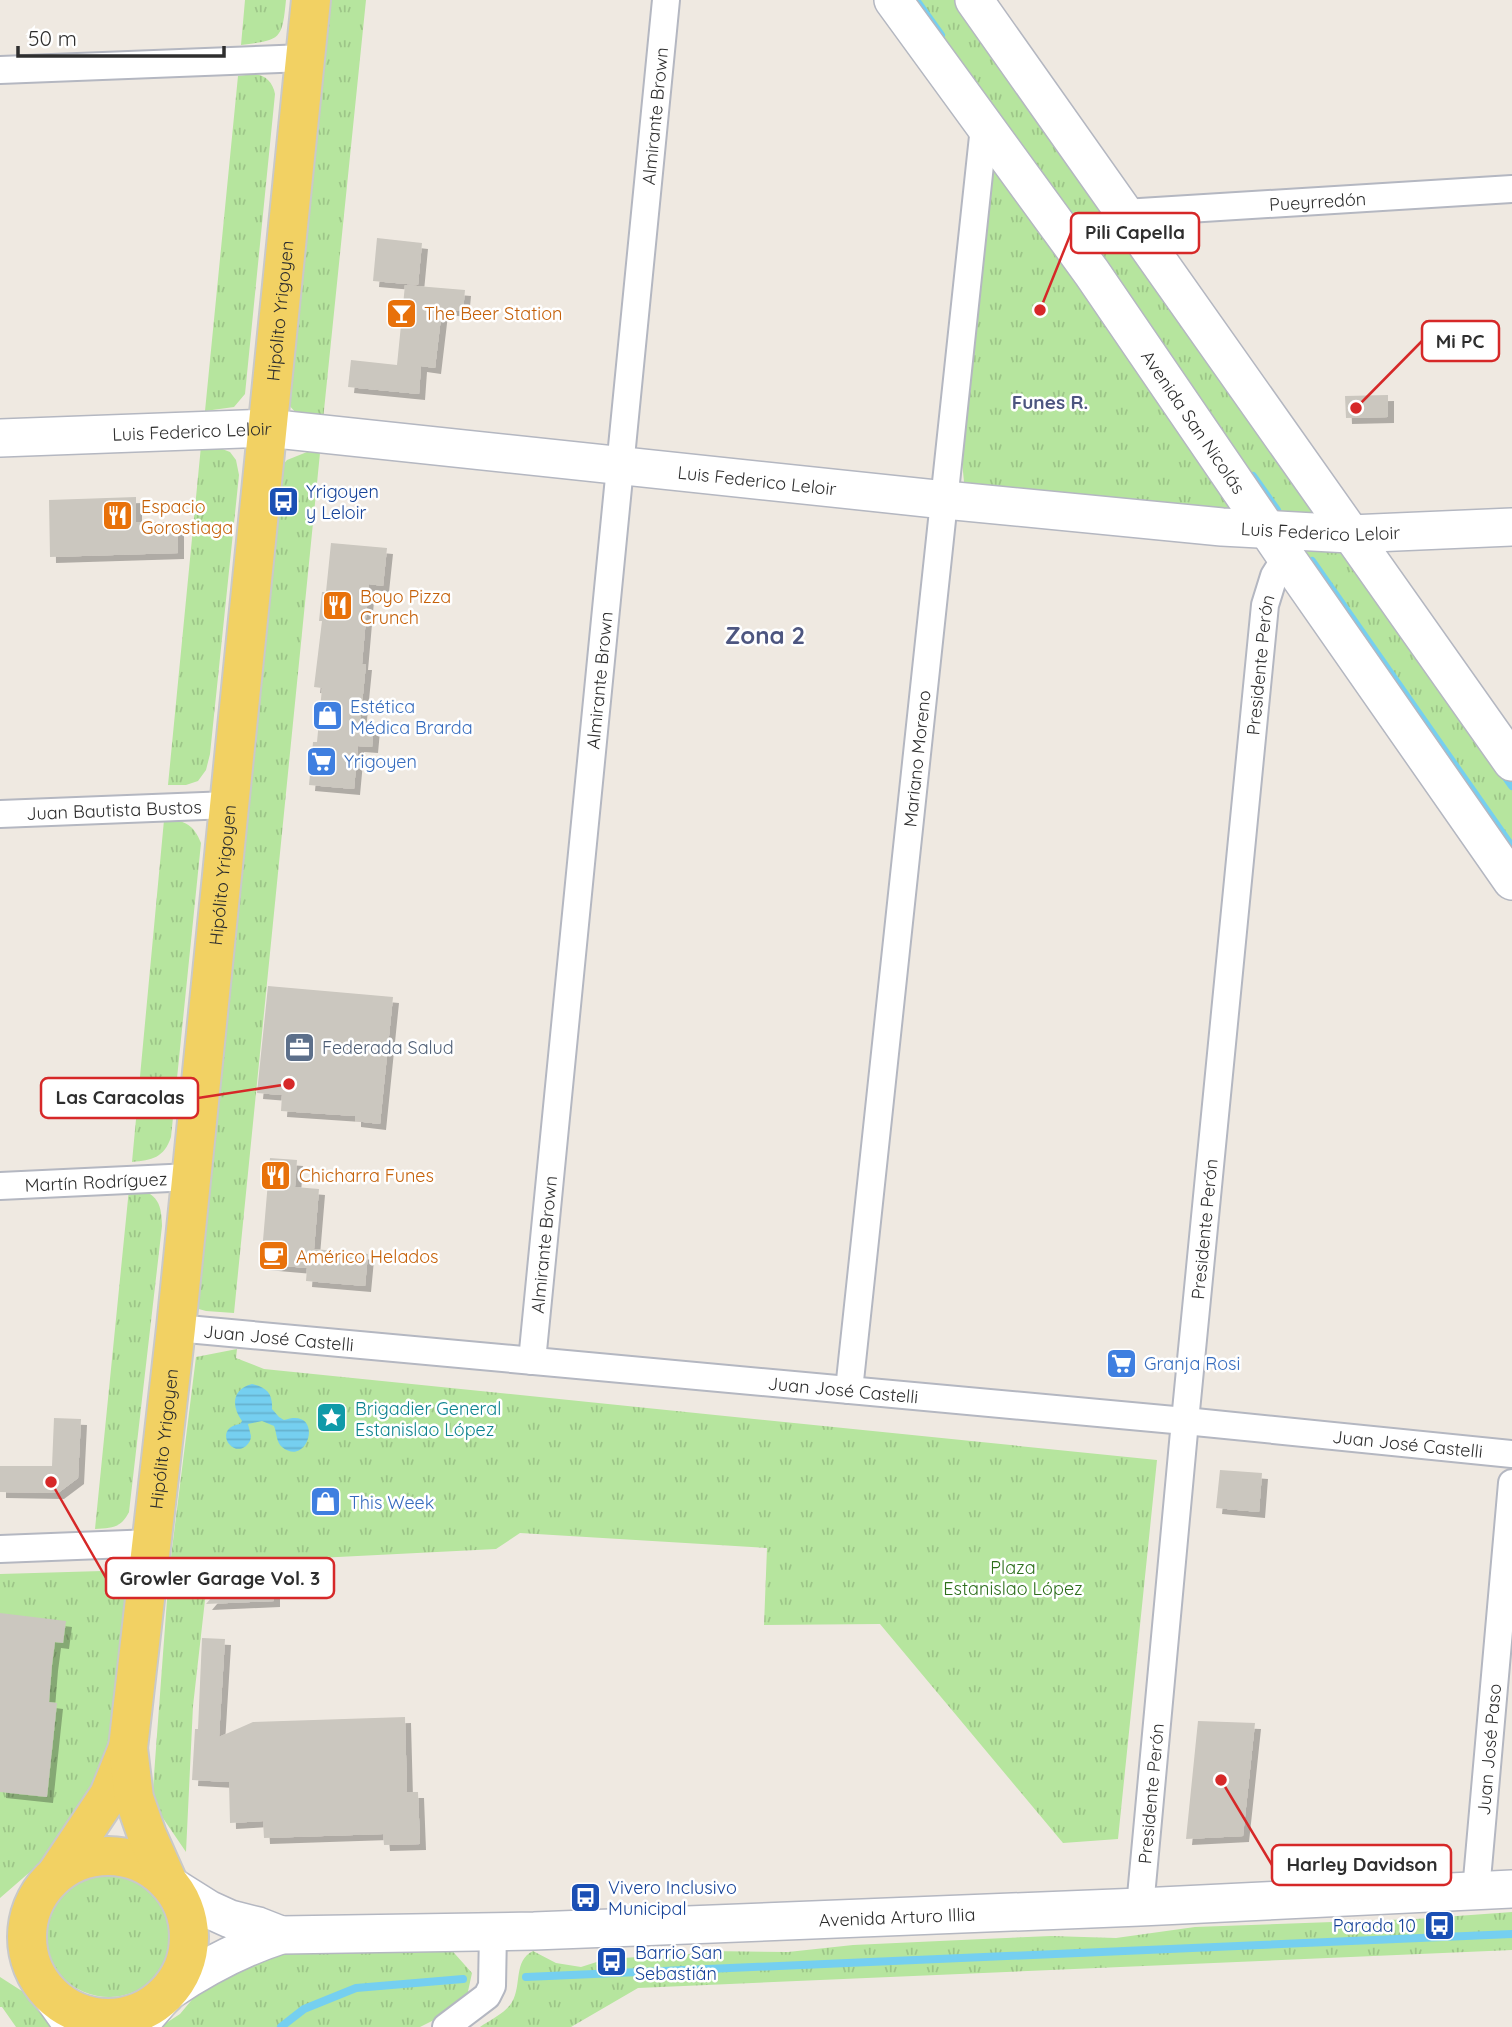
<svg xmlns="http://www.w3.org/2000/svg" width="1512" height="2027" font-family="Quicksand,sans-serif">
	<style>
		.grass { fill: url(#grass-tufts) }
		.water { fill: url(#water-rules) }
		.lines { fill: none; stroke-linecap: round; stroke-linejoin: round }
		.stream { stroke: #75cff0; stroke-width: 8 }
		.building { fill: #cbc7bf; filter: url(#shadow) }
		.street-casing { stroke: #b4b7c1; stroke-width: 30 }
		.secondary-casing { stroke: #b4b7c1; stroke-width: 40 }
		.primary-casing { stroke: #c9c9c9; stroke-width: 42 }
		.street { stroke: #fff; stroke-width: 26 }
		.secondary { stroke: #fff; stroke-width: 37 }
		.primary { stroke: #f2d163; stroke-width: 38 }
		.labels { text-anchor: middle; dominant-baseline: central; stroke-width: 5; stroke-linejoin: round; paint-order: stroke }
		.street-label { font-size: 18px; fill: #2e2e2e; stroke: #fff }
		.food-label { font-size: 18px; fill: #c56008; stroke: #fff; text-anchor: start }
		.transit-label { font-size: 18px; fill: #164399; stroke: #fff; text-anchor: start }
		.shop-label { font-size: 18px; fill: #366cbe; stroke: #fff; text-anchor: start }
		.service-label { font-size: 18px; fill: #4e5e75; stroke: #fff; text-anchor: start }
		.culture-label { font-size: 18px; fill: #0d838f; stroke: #fff; text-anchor: start }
		.park-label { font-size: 18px; fill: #2c6e1b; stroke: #fff }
		.neighbourhood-label { font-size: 19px; font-weight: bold; fill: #4d5680; stroke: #fff }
		.district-label { font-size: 24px; font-weight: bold; fill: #4d5680; stroke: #fff }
		.leader { fill: none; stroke: #d62828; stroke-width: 2.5 }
		.callout-dot { fill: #d62828; stroke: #fff; stroke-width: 2.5 }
		.callout { fill: #fff; stroke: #d62828; stroke-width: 2.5 }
		.callout-label { font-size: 19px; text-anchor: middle; font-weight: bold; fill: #2e2e2e }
	</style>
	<defs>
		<pattern id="grass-tufts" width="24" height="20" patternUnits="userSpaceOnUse" patternTransform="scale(1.75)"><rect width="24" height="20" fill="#b6e59e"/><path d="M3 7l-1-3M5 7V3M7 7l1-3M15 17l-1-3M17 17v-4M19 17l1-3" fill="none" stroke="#9dc588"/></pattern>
		<pattern id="water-rules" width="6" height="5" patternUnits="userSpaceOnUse" patternTransform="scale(1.75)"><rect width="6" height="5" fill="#75cff0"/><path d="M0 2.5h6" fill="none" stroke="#66b2ce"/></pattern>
		<filter id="shadow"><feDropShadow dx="6" dy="6" stdDeviation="0" flood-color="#0004"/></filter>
	</defs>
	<rect width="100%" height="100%" fill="#efe9e1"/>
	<path class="grass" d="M245 0H286C282 40 281 40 241 45Z
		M329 0H366L323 420 298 415 287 403Z
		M904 0H962L1324 518 1279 522Z
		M254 74C266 75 273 83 275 94L245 394 234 407 205 411 238 76Z
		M995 158 1244 516 976 491 964 482 962 461Z
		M201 446 217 447 230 452 236 460 239 475 210 754 206 770 198 781 186 785H168Z
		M307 452 320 453 234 1313 206 1311 195 1308 280 468 287 460Z
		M1342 546 1512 778V865L1299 547Z
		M164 820C183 819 194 824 201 843L171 1137C164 1158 152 1160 132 1162Z
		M129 1189C155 1190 162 1201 162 1226L129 1512C121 1528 112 1528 95 1529Z
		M237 1349 236 1358 264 1369 1157 1460 1118 1839 1063 1843 880 1624 764 1625 767 1548 520 1533 496 1549 221 1563 205 1600 193 1706 186 1852 152 1802 169 1573 196 1357Z
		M102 1571 117 1575 128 1588 114 1749 76 1832 0 1898V1574Z
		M44 1932a65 65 0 1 1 130 0a65 65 0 1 1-130 0Z
		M1512 1912V1950L638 1988 571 2027H480C490 2020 506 2013 512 2002 522 1985 513 1961 533 1951L556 1963 581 1967 606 1959 689 1954 707 1951 788 1952 853 1945 983 1939 1051 1936 1116 1938 1195 1927 1416 1919Z
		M447 1945 472 1973 467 1996 436 2019 420 2027H160L180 2014 195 1996 275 1949Z
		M0 1977 25 1993 59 2027H16L2 2007H0Z"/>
	<path class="water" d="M252 1384C267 1387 273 1394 272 1409L279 1417 284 1420C325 1406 309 1469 282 1447 276 1442 277 1433 274 1426L262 1421 248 1424C249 1428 250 1432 251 1436 251 1440 249 1443 246 1446 231 1458 213 1428 240 1424L242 1421C231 1406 232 1389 252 1384Z"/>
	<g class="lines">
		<path class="stream" d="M916 0 941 35
			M1253 476 1277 510
			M1312 561 1512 847
			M1502 772 1512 786
			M526 1977 1512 1934
			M281 2027 304 2009 356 1988 463 1979"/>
	</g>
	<path class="building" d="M377 238 422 243 418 285 373 281Z
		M405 285 465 290 463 311 442 309 435 368 421 366 419 394 348 387 351 360 397 365Z
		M1388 395V417L1346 418 1345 396Z
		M136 497V522H178V553L50 557 49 500Z
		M331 543 387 548 383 586 369 584 362 664H366L360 724 374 725 372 747 358 746 354 789 309 785 313 742H317L322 688 314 687 322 621H319L322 592H326Z
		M268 986 393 997 380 1124 355 1121V1116L281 1111 282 1095 257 1093Z
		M270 1158 297 1160 295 1187 319 1189 314 1249 368 1254 365 1286 306 1281 307 1268 261 1264Z
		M54 1418 81 1419 78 1478 58 1493 0 1492V1466H52Z
		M1220 1470 1262 1473 1259 1512 1216 1508Z
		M274 1572V1601L206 1604 232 1573Z
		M0 1613 66 1621 63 1643 55 1642 52 1665 49 1702 57 1703 47 1797 0 1792Z
		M202 1638 225 1639 219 1737 253 1722 405 1717 407 1792H418L420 1844 384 1845 383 1834 264 1838 263 1821 230 1823 229 1782 192 1780 195 1729H198Z
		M1198 1721 1255 1723 1243 1836 1186 1839Z"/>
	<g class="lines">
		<defs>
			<g id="street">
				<path d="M0 70 305 58"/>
				<path id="s1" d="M1124 213 1512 189"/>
				<path id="s2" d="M0 814 229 805"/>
				<path id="s3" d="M0 1186 191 1177"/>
				<path id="s4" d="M176 1328 1185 1421 1512 1454"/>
				<path id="s5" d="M532 1361 666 0"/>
				<path id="s6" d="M849 1390 984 127"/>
				<path d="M0 1549 153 1543"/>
				<path id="s7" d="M1476 1891 1512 1483"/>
				<path id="s8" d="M1140 1907 1185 1421 1265 605 1274 576 1286 557"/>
				<path d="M446 2027 487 1996 492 1986 493 1932"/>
			</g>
			<g id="secondary">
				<path id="s9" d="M893 0 1092 273 1286 557 1512 881"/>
				<path d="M974 0 1512 762"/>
				<path id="s10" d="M0 438 267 428 945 500 1222 527 1350 534 1512 527"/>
				<path d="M173 1887 208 1909 230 1919 258 1926 281 1935"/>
				<path id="s11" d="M169 1991C205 1967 240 1948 281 1935L534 1931 1140 1907 1512 1889"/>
				<path d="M52 1996 74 2027"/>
				<path d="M137 2027 163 1997"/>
			</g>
			<g id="primary">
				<circle cx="108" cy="1937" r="81"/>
				<path d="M57 1873 109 1795 127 1750"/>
				<path id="s12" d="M167 1880 147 1835 134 1798 128 1748 176 1328 311 0"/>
			</g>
		</defs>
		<use href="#street" class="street-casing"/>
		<use href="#secondary" class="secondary-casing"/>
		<use href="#primary" class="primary-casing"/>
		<use href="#street" class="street"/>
		<use href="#secondary" class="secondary"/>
		<use href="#primary" class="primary"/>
	</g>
	<defs>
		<symbol id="bar-square" viewBox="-11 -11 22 22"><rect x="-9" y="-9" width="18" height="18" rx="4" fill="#e8710a" stroke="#fff"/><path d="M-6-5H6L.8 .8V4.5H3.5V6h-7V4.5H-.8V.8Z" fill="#fff"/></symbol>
		<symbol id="bus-square" viewBox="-11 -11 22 22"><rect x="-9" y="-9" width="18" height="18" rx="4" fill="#1a4fb4" stroke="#fff"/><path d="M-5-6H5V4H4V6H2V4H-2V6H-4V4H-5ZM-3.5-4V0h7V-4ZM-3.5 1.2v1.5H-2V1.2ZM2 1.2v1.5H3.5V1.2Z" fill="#fff"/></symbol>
		<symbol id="restaurant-square" viewBox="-11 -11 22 22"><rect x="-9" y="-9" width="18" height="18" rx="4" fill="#e8710a" stroke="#fff"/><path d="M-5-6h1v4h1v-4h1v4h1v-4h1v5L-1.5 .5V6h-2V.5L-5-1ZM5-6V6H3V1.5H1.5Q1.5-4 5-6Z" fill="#fff"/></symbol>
		<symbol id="shop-square" viewBox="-11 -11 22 22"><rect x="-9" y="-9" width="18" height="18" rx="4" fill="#3f7fe0" stroke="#fff"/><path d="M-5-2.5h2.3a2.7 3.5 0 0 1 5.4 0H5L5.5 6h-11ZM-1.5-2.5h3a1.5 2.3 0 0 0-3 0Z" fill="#fff"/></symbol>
		<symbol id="supermarket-square" viewBox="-11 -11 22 22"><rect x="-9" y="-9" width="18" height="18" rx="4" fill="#3f7fe0" stroke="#fff"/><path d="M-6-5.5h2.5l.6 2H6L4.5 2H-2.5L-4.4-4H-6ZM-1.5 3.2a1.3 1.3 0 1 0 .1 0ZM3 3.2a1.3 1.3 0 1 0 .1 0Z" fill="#fff"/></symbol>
		<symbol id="office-square" viewBox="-11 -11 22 22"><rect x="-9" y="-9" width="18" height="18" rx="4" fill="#5c6f8a" stroke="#fff"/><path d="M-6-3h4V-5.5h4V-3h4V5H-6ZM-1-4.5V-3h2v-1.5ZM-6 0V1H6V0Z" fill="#fff"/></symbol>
		<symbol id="cafe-square" viewBox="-11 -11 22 22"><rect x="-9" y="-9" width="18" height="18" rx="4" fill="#e8710a" stroke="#fff"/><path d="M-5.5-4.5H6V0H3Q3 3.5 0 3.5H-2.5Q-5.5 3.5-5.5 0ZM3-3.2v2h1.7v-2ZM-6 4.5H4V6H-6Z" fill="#fff"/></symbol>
		<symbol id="sight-square" viewBox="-11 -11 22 22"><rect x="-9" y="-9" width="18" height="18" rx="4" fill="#0f9aa8" stroke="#fff"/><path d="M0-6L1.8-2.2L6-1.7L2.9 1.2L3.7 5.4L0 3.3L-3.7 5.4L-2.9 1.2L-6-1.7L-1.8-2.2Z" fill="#fff"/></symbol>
	</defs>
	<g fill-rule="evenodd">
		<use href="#bar-square" x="384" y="296" width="35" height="35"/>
		<use href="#bus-square" x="266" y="484" width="35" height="35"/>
		<use href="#restaurant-square" x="100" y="498" width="35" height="35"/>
		<use href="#restaurant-square" x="320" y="588" width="35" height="35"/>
		<use href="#shop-square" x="310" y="698" width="35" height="35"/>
		<use href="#supermarket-square" x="304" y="744" width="35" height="35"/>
		<use href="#office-square" x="282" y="1030" width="35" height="35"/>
		<use href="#restaurant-square" x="258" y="1158" width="35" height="35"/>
		<use href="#cafe-square" x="256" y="1238" width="35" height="35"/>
		<use href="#supermarket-square" x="1104" y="1346" width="35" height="35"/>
		<use href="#sight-square" x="314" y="1400" width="35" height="35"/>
		<use href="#shop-square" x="308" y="1484" width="35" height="35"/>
		<use href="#bus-square" x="568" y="1880" width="35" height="35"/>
		<use href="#bus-square" x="1422" y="1908" width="35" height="35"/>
		<use href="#bus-square" x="594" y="1944" width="35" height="35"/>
	</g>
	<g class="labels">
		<g class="street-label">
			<text stroke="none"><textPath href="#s5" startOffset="1251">Almirante Brown</textPath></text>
			<text stroke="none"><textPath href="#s1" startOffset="194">Pueyrredón</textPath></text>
			<text stroke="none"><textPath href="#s12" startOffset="1584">Hipólito Yrigoyen</textPath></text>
			<text stroke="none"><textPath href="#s9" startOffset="518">Avenida San Nicolás</textPath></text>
			<text stroke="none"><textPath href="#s10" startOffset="192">Luis Federico Leloir</textPath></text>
			<text stroke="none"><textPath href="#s10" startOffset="760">Luis Federico Leloir</textPath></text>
			<text stroke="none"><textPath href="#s10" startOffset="1326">Luis Federico Leloir</textPath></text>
			<text stroke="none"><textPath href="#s8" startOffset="1248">Presidente Perón</textPath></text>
			<text stroke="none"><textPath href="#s5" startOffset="684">Almirante Brown</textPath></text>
			<text stroke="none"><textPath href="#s6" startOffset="635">Mariano Moreno</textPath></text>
			<text stroke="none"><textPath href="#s2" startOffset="114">Juan Bautista Bustos</textPath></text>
			<text stroke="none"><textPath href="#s12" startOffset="1017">Hipólito Yrigoyen</textPath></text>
			<text stroke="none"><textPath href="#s3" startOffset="96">Martín Rodríguez</textPath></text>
			<text stroke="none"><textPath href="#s8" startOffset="681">Presidente Perón</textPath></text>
			<text stroke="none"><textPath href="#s5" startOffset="117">Almirante Brown</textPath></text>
			<text stroke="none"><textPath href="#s4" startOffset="103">Juan José Castelli</textPath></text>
			<text stroke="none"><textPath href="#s4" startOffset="670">Juan José Castelli</textPath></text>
			<text stroke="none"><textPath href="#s12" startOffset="450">Hipólito Yrigoyen</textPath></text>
			<text stroke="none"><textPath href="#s4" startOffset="1237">Juan José Castelli</textPath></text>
			<text stroke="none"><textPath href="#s7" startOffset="142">Juan José Paso</textPath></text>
			<text stroke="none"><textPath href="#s8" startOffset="114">Presidente Perón</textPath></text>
			<text stroke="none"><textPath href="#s11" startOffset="742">Avenida Arturo Illia</textPath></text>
		</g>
		<g class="food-label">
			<text x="424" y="313">The Beer Station</text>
			<text x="141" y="506">Espacio<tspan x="141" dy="21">Gorostiaga</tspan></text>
			<text x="360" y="596">Boyo Pizza<tspan x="360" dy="21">Crunch</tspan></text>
			<text x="299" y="1175">Chicharra Funes</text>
			<text x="296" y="1256">Américo Helados</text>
		</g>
		<g class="transit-label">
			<text x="306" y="491">Yrigoyen<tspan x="306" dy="21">y Leloir</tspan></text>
			<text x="608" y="1887">Vivero Inclusivo<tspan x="608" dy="21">Municipal</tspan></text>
			<text x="1416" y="1925" text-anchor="end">Parada 10</text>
			<text x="635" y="1952">Barrio San<tspan x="635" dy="21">Sebastián</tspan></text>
		</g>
		<g class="shop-label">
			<text x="350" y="706">Estética<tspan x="350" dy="21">Médica Brarda</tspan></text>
			<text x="344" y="761">Yrigoyen</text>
			<text x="1144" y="1363">Granja Rosi</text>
			<text x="349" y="1502">This Week</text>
		</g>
		<g class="service-label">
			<text x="322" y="1047">Federada Salud</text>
		</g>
		<g class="culture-label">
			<text x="355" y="1408">Brigadier General<tspan x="355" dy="21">Estanislao López</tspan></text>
		</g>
		<g class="park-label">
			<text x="1013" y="1567">Plaza<tspan x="1013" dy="21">Estanislao López</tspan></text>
		</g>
		<g class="neighbourhood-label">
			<text x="1050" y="402">Funes R.</text>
		</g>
		<g class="district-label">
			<text x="765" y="635">Zona 2</text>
		</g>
	</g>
	<path class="leader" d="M1040 310L1071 233M1356 408L1422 341M289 1084L198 1098M51 1482L106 1578M1221 1780L1272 1865"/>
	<g class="callout-dot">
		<circle cx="1040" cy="310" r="7"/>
		<circle cx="1356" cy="408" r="7"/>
		<circle cx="289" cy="1084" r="7"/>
		<circle cx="51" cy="1482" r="7"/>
		<circle cx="1221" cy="1780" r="7"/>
	</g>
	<g class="callout">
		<rect x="1071" y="213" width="128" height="40" rx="7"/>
		<rect x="1422" y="321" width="77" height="40" rx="7"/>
		<rect x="41" y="1078" width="157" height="40" rx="7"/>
		<rect x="106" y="1558" width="228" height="40" rx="7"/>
		<rect x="1272" y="1845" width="179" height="40" rx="7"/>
	</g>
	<g class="callout-label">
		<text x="1135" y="239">Pili Capella</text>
		<text x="1460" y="348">Mi PC</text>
		<text x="120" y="1104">Las Caracolas</text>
		<text x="220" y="1585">Growler Garage Vol. 3</text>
		<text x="1362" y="1871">Harley Davidson</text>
	</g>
	<path d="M18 46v10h206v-10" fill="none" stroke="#2e2e2e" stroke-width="3.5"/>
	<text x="28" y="46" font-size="21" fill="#2e2e2e" stroke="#ffffff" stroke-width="5" paint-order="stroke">50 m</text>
</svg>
